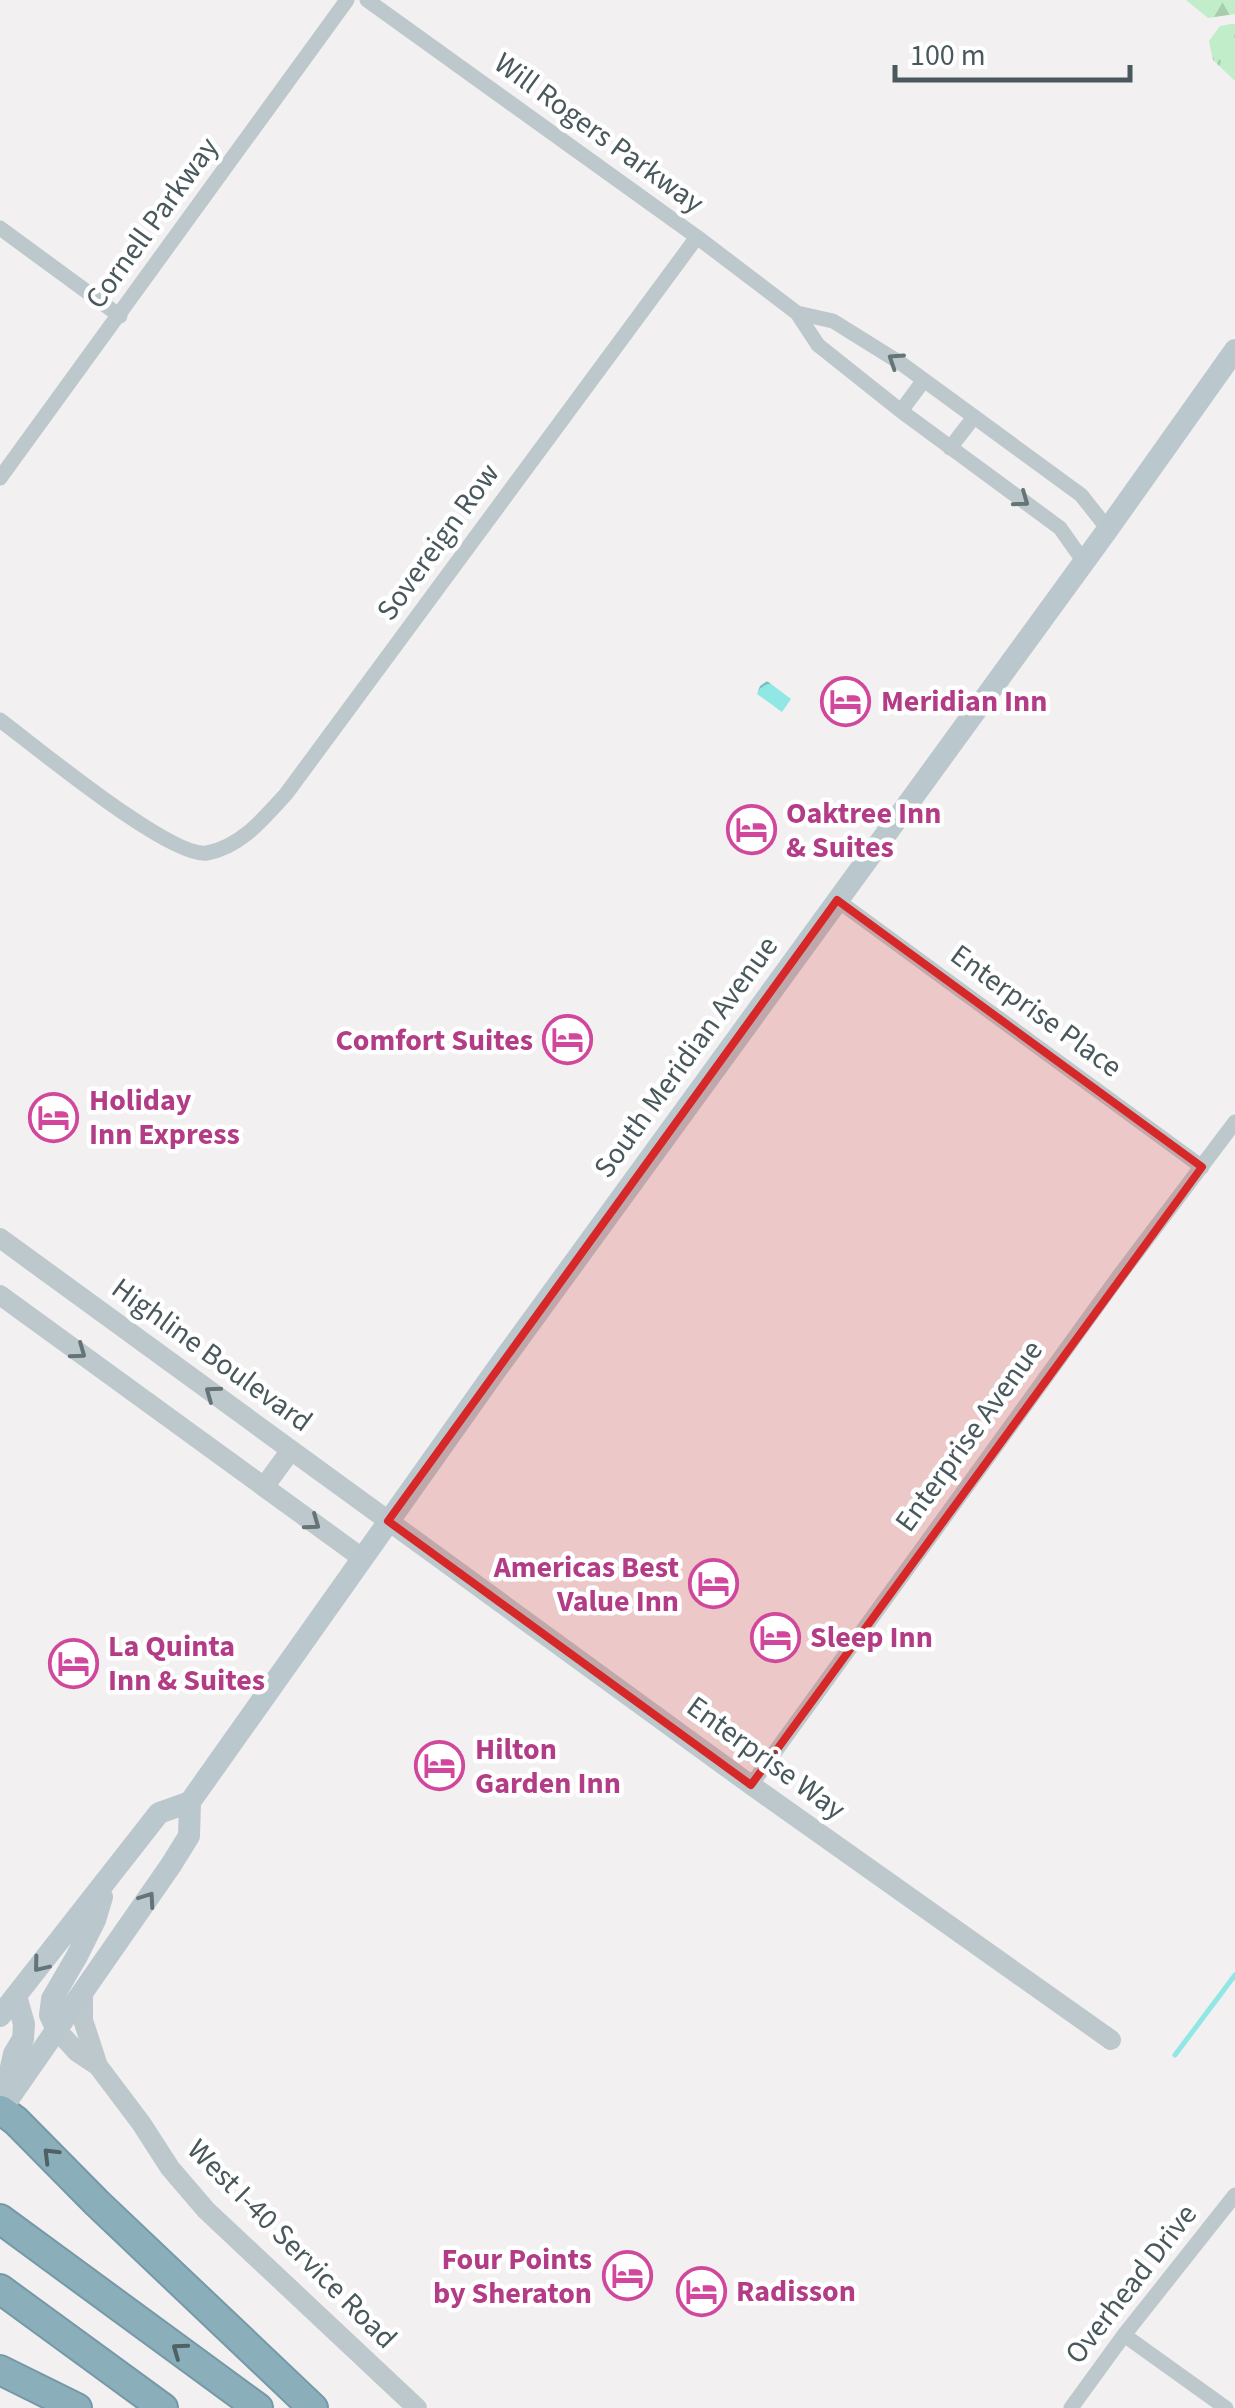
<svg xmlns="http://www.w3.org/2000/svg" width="1235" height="2408" font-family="'Source Sans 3',sans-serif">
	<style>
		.grass { fill: url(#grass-tufts) }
		.forest { fill: url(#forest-firs) }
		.water { fill: url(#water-waves) }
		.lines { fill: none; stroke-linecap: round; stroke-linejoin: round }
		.stream { stroke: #91e7e4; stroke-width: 5 }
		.motorway-casing { stroke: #7699a7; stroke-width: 32 }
		.minor { stroke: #bcc8cc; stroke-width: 15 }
		.tertiary { stroke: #bcc8cc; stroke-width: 20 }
		.secondary { stroke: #bac8cd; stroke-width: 22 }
		.motorway { stroke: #8baebb; stroke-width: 28 }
		.oneway { stroke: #667478 }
		.oneway2 { stroke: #657478 }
		.oneway3 { stroke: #506166 }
		.marked { fill: #d62828; fill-opacity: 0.2; stroke: #d62828; stroke-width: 8; stroke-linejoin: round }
		.labels { text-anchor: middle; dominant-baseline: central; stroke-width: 9; stroke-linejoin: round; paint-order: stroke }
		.street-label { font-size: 30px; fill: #49585c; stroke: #fff }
		.hotel-label { font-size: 30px; font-weight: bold; fill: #b23c85; stroke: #fff; text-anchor: start }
	</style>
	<defs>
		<pattern id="grass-tufts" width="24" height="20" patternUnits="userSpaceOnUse" patternTransform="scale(2.5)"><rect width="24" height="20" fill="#c1edc8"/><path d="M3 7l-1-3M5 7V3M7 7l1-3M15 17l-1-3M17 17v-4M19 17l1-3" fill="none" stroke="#a7cdae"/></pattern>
		<pattern id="forest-firs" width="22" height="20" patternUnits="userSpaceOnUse" patternTransform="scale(2.5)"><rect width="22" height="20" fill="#c1edc8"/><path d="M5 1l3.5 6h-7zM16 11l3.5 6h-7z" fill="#a7cdae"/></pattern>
		<pattern id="water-waves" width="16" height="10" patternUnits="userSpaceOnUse" patternTransform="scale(2.5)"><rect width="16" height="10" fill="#91e7e4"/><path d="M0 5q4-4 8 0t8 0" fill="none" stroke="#78bebc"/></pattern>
	</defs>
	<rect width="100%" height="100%" fill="#f2f0f0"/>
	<path class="grass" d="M1231 24H1235V81L1213 60 1209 41 1220 26Z"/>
	<path class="forest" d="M1186 0H1235V14L1208 18Z"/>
	<path class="water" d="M767 681 791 699 782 712 757 694 760 686Z"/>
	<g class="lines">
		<path class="stream" d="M1175 2055 1235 1975"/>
		<defs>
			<path id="motorway" d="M1 2110 16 2121 97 2203 313 2408
				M0 2219 258 2408
				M0 2289 163 2408
				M0 2370 77 2408"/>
		</defs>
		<use href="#motorway" class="motorway-casing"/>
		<path class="minor" d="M367 0 697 237 797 313 818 345 901 411 1060 528 1084 562
			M0 228 120 316
			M797 313 833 321 902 364 1081 495 1108 529
			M901 411 924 380
			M950 448 974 417
			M0 478 347 0
			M0 720C35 746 171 859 207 853 241 847 264 818 286 794L697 237
			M837 900 1202 1167
			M751 1785 1119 1276 1235 1122
			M1124 2335 1226 2408
			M1071 2408 1124 2335 1235 2195"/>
		<path class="tertiary" d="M0 1238 751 1785 1111 2040
			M0 1295 362 1558
			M264 1487 291 1450
			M83 1993V2020L98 2066 141 2123 170 2168 206 2210 417 2408
			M57 2030 77 2052 98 2066"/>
		<path class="secondary" d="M0 2016 159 1813 190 1802
			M57 2030 50 2015 52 1999 77 1956 95 1920 102 1897
			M8 2099 9 2076 14 2054 23 2039 24 2024 16 1996
			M0 2111 171 1865 189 1836 190 1802 496 1370 1108 529 1235 350"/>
		<use href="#motorway" class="motorway"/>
	</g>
	<defs><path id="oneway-chevron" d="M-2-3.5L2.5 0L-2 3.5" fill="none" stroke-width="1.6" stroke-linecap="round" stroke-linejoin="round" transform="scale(2.5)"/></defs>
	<g class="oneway">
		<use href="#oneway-chevron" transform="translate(895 360) rotate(-147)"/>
		<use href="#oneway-chevron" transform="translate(1022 500) rotate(36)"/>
		<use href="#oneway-chevron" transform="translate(79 1352) rotate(36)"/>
		<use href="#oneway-chevron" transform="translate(212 1393) rotate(-144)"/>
		<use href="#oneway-chevron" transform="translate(313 1523) rotate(36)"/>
	</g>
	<g class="oneway2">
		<use href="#oneway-chevron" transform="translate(148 1899) rotate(-55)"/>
		<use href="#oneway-chevron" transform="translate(40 1965) rotate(129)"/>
	</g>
	<g class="oneway3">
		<use href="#oneway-chevron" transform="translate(50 2155) rotate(-135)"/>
		<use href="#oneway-chevron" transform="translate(179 2350) rotate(-144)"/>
	</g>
	<path class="marked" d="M837 900 1202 1167 751 1785 388 1521Z"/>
	<defs>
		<symbol id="hotel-ring" viewBox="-11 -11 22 22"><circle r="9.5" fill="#fff" stroke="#d1479c" stroke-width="1.5"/><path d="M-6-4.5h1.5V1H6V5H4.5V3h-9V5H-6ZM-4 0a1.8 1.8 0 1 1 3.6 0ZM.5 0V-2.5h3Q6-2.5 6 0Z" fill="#d1479c"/></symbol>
	</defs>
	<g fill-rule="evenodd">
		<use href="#hotel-ring" x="818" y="674" width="55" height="55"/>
		<use href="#hotel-ring" x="724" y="802" width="55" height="55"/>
		<use href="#hotel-ring" x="540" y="1012" width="55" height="55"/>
		<use href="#hotel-ring" x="26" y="1090" width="55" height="55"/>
		<use href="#hotel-ring" x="686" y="1556" width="55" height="55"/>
		<use href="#hotel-ring" x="748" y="1610" width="55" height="55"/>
		<use href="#hotel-ring" x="46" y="1636" width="55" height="55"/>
		<use href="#hotel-ring" x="412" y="1738" width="55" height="55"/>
		<use href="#hotel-ring" x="600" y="2248" width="55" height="55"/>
		<use href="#hotel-ring" x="674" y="2264" width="55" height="55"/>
	</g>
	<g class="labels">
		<g class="street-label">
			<text transform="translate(599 133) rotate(36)">Will Rogers Parkway</text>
			<text transform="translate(152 223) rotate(-54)">Cornell Parkway</text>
			<text transform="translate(438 542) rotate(-54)">Sovereign Row</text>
			<text transform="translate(1036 1011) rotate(36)">Enterprise Place</text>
			<text transform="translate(686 1057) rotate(-54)">South Meridian Avenue</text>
			<text transform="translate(212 1355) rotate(36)">Highline Boulevard</text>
			<text transform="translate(969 1436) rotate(-54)">Enterprise Avenue</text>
			<text transform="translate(766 1758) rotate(36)">Enterprise Way</text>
			<text transform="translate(292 2244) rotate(45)">West I-40 Service Road</text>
			<text transform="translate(1131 2284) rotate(-52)">Overhead Drive</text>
		</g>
		<g class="hotel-label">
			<text x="881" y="701">Meridian Inn</text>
			<text x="786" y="813">Oaktree Inn<tspan x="786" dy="34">&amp; Suites</tspan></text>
			<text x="533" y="1040" text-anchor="end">Comfort Suites</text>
			<text x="89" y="1100">Holiday<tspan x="89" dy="34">Inn Express</tspan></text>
			<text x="679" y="1567" text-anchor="end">Americas Best<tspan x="679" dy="34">Value Inn</tspan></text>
			<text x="810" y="1637">Sleep Inn</text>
			<text x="108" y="1646">La Quinta<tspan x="108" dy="34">Inn &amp; Suites</tspan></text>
			<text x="475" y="1749">Hilton<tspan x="475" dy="34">Garden Inn</tspan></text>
			<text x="592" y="2259" text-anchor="end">Four Points<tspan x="592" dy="34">by Sheraton</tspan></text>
			<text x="736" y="2291">Radisson</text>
		</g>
	</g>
	<path d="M895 65v15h235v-15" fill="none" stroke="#49585c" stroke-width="5"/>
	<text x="910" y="65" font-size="30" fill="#49585c" stroke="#ffffff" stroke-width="8" paint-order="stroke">100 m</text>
</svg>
